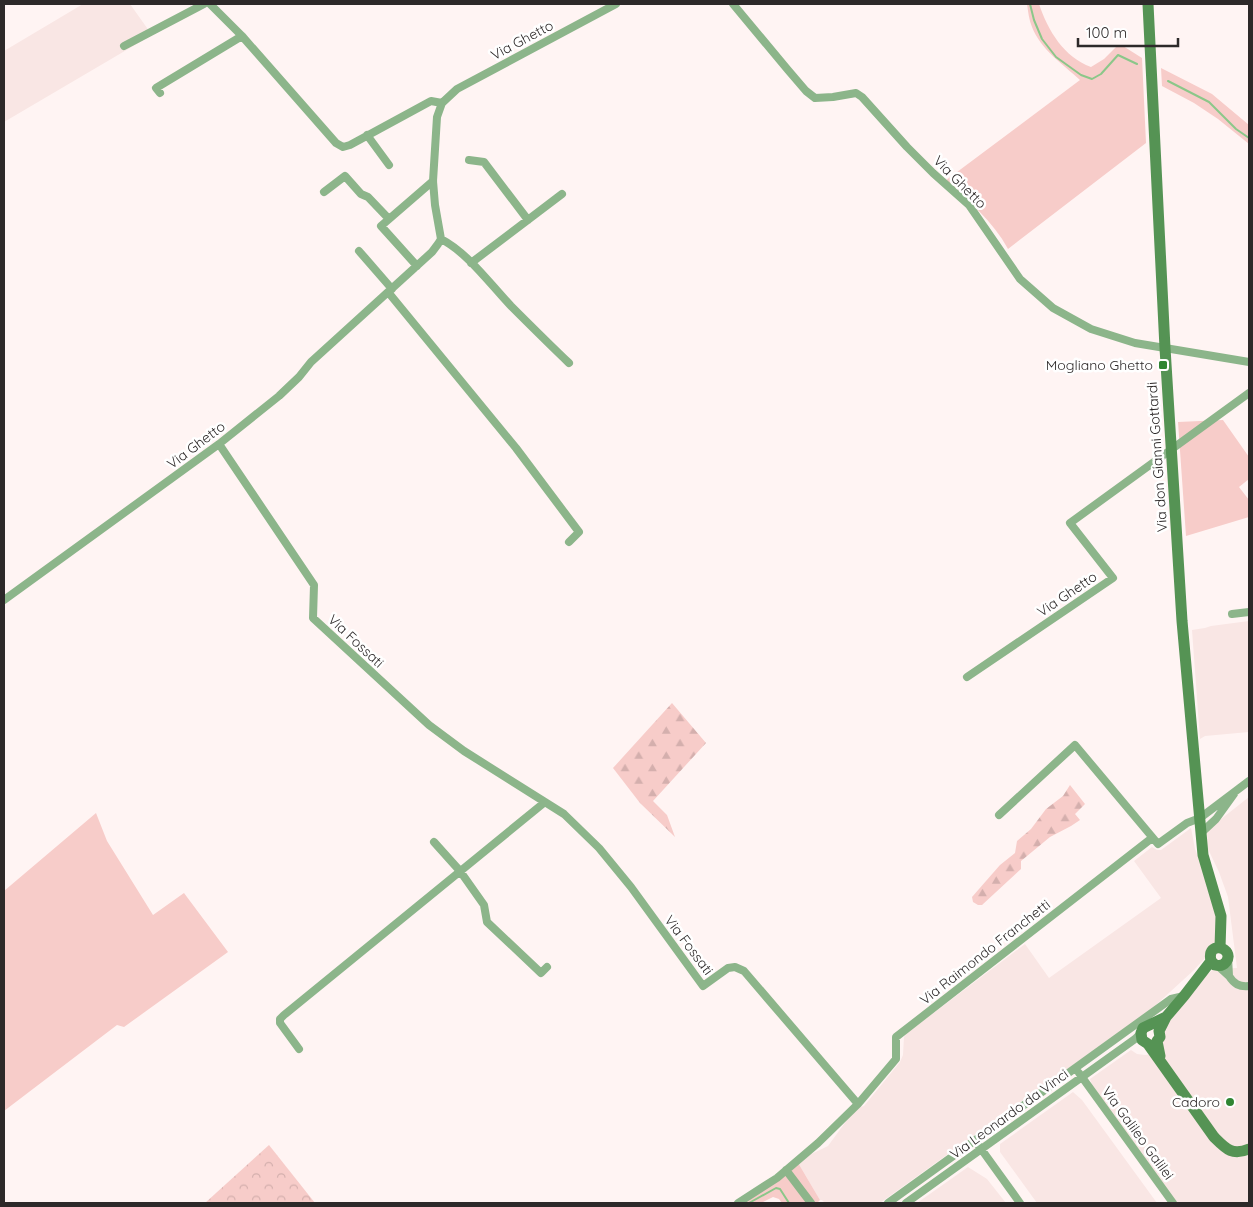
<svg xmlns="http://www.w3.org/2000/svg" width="1253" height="1207" font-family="Quicksand,sans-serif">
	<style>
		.built { fill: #f9e6e4 }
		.green { fill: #f7ccc9 }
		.forest { fill: url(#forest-firs) }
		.park { fill: url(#park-crowns) }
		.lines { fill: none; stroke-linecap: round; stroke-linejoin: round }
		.stream { stroke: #8bc789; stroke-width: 2 }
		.street { stroke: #8cb58a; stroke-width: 8 }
		.secondary { stroke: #559354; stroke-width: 11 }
		.poi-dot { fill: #308532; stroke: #fff; stroke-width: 2 }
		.labels { text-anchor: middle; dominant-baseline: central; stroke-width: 5; stroke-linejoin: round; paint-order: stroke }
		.street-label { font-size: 14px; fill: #2d2929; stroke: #fff }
		.poi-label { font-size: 14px; fill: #2d2929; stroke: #fff; text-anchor: end }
	</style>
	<defs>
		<pattern id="forest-firs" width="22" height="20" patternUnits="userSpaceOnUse" patternTransform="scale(1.25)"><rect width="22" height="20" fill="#f7ccc9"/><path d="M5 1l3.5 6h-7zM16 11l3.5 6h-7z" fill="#d4afad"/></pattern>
		<pattern id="park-crowns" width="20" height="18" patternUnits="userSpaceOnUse" patternTransform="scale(1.25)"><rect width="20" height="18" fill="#f7ccc9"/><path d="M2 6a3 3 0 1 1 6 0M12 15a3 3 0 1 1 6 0" fill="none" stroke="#d4afad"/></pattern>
	</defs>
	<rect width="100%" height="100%" fill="#fff4f3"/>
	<path class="built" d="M83 4H130L152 35 4 122V51Z
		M1249 621V732L1205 736 1200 739 1192 630 1205 628 1211 626Z
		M1249 797V1203H1176L1094 1091 1090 1079 1131 1050 1137 1054 1145 1055 1152 1054 1164 1029 1196 983 1214 969 1237 968 1228 897 1219 872 1208 849 1207 833 1211 827Z
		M1191 828 1195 849 1212 893 1220 921 1218 944 1194 970 1146 1014 1037 1090 880 1203H825L822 1200H820L797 1161 828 1146 855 1109 864 1106 900 1062 903 1055 904 1037 907 1033 1025 944 1049 978 1161 898 1134 861 1152 847 1157 850H1161Z
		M1073 1092 1082 1100 1157 1203H1037L1000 1152V1144Z
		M968 1167 987 1179 1006 1203H917Z"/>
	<path class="green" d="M1027 4H1039C1048 31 1064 57 1091 67L1104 59 1117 46H1123L1142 58 1146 143 1008 249C993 221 969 201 945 181L1080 80C1063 64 1041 50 1032 27 1029 20 1028 11 1027 4Z
		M1161 68 1212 94 1249 125V144L1218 119 1194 103 1162 86Z
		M1223 420 1249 457V479L1239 487 1249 500V517L1186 536 1178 422Z
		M96 813 107 841 153 915 184 893 228 952 124 1027 117 1025 4 1111V891Z
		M797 1161 820 1200 817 1203H782L779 1199 773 1197 761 1203H738Z"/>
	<path class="forest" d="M672 703 706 743 653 801 667 815 675 837 640 803 613 768Z
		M1070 785 1085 804 1075 814 1080 820 1071 826 1050 837 1021 861V869L982 905H978L973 902 972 897 1000 865 1015 853 1017 841 1031 829 1046 809 1063 796Z"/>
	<path class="park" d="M269 1145 315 1203H205Z"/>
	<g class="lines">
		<path class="stream" d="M1030 4 1034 20 1042 39 1056 57 1081 75 1092 79 1101 74 1118 55 1137 64
			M1168 81 1209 102 1236 129 1249 138
			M749 1203 776 1188 780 1189 789 1203"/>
		<path class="street" d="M210 4 242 36 336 143 343 147 350 145 431 101 442 103
			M733 4 788 70 806 91 815 98 833 97 856 93 862 97 907 147 933 173 969 205 1020 279 1053 308 1091 329 1135 343 1249 362
			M124 46 204 4
			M160 93 156 88 242 36
			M367 135 389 165
			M469 160 484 162 528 220
			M324 192 345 176 361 194 368 197 389 219
			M441 239C468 253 490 284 511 306 530 325 549 344 569 363
			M359 251 392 289
			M471 263 562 194
			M417 266 381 226 433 181
			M388 292 516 448 579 532 569 542
			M219 444 314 585 313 618 429 725 464 751 564 814 599 848 631 887 703 986 728 968 735 967 744 971 858 1104
			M4 600 219 444 279 396 299 377 311 362 432 252 438 244 441 239 435 205 433 181 437 117 442 103 457 89 616 4
			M1232 614 1249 612
			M967 677 1113 578 1070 523 1249 393
			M999 815 1075 745 1158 844 1187 823 1200 818 1249 781
			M1201 833 1216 819 1234 794
			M434 842 460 871 484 905 487 922 541 973 547 967
			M1218 966 1229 976 1228 957
			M1229 976C1234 984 1239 987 1249 986
			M299 1049 280 1023V1019L284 1015 545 802
			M1079 1073 1173 1203
			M979 1146 1020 1203
			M786 1170 811 1203
			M738 1203 777 1178 818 1143 858 1104 896 1059V1037L1152 838
			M888 1203 1171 999 1184 996
			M906 1203 1135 1039 1141 1033"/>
		<path class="secondary" d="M1148 4 1165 348 1182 621 1203 855 1221 916 1220 948
			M1166 1017 1143 1028 1141 1033 1142 1040 1148 1044 1214 1137C1226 1149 1232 1156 1249 1149
			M1160 1056 1157 1041 1160 1037 1159 1031 1166 1017 1184 996 1211 961C1206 939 1236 948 1226 962 1223 966 1219 966 1215 965L1211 961"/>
	</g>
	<g class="poi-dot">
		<rect x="1158" y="360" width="10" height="10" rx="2.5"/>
		<circle cx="1230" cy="1102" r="5"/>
	</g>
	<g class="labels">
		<g class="street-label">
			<text transform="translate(522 40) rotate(-28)">Via Ghetto</text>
			<text transform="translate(960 182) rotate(45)">Via Ghetto</text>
			<text transform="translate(196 445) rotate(-37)">Via Ghetto</text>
			<text transform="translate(1157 457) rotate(-94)">Via don Gianni Gottardi</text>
			<text transform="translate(1067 594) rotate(-34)">Via Ghetto</text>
			<text transform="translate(356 641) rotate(43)">Via Fossati</text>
			<text transform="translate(689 945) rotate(53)">Via Fossati</text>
			<text transform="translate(985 952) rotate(-38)">Via Raimondo Franchetti</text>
			<text transform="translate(1009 1114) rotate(-36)">Via Leonardo da Vinci</text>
			<text transform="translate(1138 1133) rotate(54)">Via Galileo Galilei</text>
		</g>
		<g class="poi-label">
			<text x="1153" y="365">Mogliano Ghetto</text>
			<text x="1220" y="1102">Cadoro</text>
		</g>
	</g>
	<rect width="1253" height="1207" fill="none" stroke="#2d2929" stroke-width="10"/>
	<path d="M1078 38v8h100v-8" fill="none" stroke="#2d2929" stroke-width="2.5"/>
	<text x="1086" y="38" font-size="15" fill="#2d2929" stroke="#ffffff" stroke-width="4" paint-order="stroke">100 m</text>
</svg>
